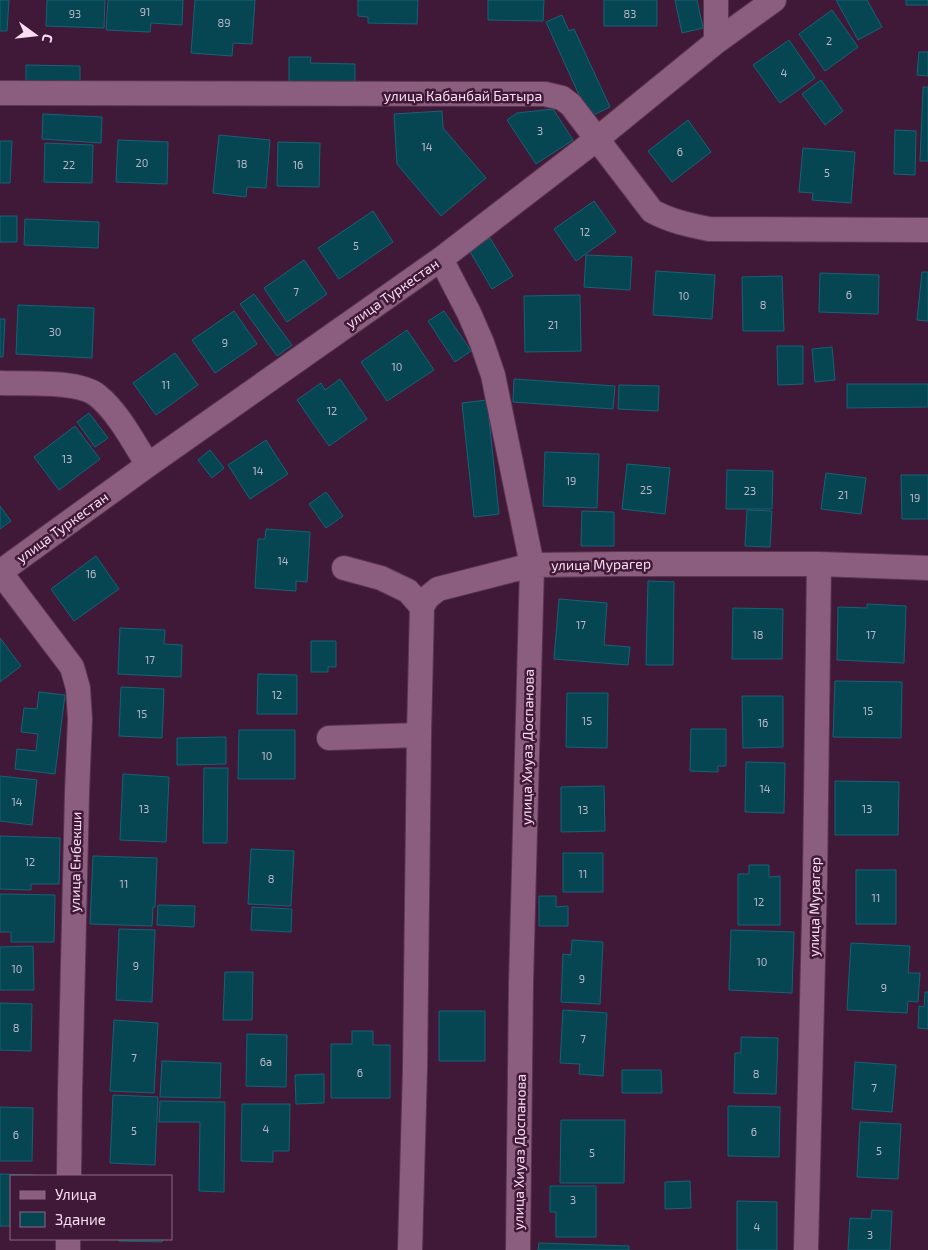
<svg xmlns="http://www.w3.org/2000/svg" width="928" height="1250" font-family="'Exo 2',sans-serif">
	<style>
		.building { fill: #064552; stroke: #136475 }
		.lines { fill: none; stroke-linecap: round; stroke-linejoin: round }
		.street-casing { stroke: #593651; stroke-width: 26 }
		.street { stroke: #8b5d7f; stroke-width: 24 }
		.labels { text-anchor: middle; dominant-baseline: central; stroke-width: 5; stroke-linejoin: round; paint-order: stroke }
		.number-label { font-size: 11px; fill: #bcb8c9 }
		.street-label { font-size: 14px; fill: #f9def1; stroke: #411938 }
	</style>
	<rect width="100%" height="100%" fill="#411938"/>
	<path class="building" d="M0 0H9L7 31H0Z
		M47 0H105L104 28 46 26Z
		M108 0H183L182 25 151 23 150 32 106 30Z
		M195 0H255L252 44 233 43 232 56 191 53Z
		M358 0H418L417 24 368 23V17L358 16Z
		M488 0H544L543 21 488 20Z
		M604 0H657V26H604Z
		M675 0H697L703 28 682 33Z
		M836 0H867L882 27 858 40Z
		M906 0H928V5H906Z
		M832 10 858 47 825 71 799 34Z
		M562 15 569 31 574 29 610 107 589 117 546 22Z
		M789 40 815 78 780 103 753 65Z
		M919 52H928V76L917 75Z
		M289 57H311L310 63 355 64V83L289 82Z
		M26 65 80 66V86L26 85Z
		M821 80 843 111 825 125 802 94Z
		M923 87H928V161H920Z
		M553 109 573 140 536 164 507 120 517 113Z
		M442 111 443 128 486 178 441 216 397 164 394 114Z
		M43 114 102 117 101 143 42 139Z
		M688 120 711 152 672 182 648 151Z
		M895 130 916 131 915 175 894 174Z
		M219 135 270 140 266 188 247 187 246 197 213 193Z
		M118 140 168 142 167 184 116 182Z
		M0 141H12L10 183H0Z
		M278 142 320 143 319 187 277 186Z
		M45 143 93 145 92 183 44 182Z
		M803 148 855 152 851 203 812 200 813 193 799 192Z
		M594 201 616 232 576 261 554 229Z
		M373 211 393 242 339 279 318 248Z
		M0 216H17V242H0Z
		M25 219 99 222 98 248 24 245Z
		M490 238 513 276 492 289 469 250Z
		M586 255 632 257 630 290 584 287Z
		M304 260 327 294 287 322 264 288Z
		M656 271 715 275 712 319 653 315Z
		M922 272H928V321L917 320Z
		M820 273 879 275 878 314 819 312Z
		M782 276 784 331H743L742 277Z
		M254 294 292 345 277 356 240 304Z
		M580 295 581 351 525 352 524 296Z
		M18 305 94 308 92 358 16 354Z
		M234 311 257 344 215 373 192 340Z
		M444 311 471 351 455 362 428 321Z
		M0 319H5L3 357H0Z
		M407 330 434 370 387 401 361 362Z
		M777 346H803V384L778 385Z
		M832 347 835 380 815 382 812 349Z
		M175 353 198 385 156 415 133 383Z
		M340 379 367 419 329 446 297 400 321 383 325 390Z
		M514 379 615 386 613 409 513 402Z
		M847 384H928V407L847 408Z
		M619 385 659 386 658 411 618 409Z
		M487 400 499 514 474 517 462 403Z
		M89 413 108 438 95 447 77 422Z
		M75 426 100 459 59 490 34 457Z
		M266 440 288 474 250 499 228 465Z
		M210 450 224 468 212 478 198 460Z
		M545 452 599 454 597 508 543 506Z
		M627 464 670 468 665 514 622 509Z
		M727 470 773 471 772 509H726Z
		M826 473 866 478 861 514 821 509Z
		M901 475H928V519H902Z
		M326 492 343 516 326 528 309 504Z
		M0 506 11 521 0 529Z
		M747 510 772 511 770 547 745 546Z
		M582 511 614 512V546H581Z
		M266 529 310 532 307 582 296 581V591L255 588 258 539H265Z
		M96 556 119 589 74 621 51 589Z
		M648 581 674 582 673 665H646Z
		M559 599 607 603 604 645 630 647 628 665 554 659Z
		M867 604 906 606 904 663 837 660 838 607 867 608Z
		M733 608 783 609 782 659H732Z
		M120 628 165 630 164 644 182 645 181 677 118 674Z
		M0 638 21 666 0 682Z
		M311 641H336V667H328V672H311Z
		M258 674 297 675V714H257Z
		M835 681 902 682 901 738 833 737Z
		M121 687 164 689 162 738 119 736Z
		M39 692 65 695 55 774 15 769 17 749 36 751 38 734 21 732 24 708 37 709Z
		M567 693H608L607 748 566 747Z
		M742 696H783V747L743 748Z
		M691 729H726V766H718V772L690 771Z
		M239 730H295V779H238Z
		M226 737V764L177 765V738Z
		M746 762 785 763 784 813 745 812Z
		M204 768H228L227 843H203Z
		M123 774 169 777 166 842 120 840Z
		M0 776 37 780 32 825 0 821Z
		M835 781 899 782 898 835H835Z
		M604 786 605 831 561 832V787Z
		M0 836 60 838 59 884H31V890L0 889Z
		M251 849 294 851 291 906 248 904Z
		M563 853H603V892H563Z
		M93 856 157 858 155 907H153L152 926 90 924Z
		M749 865H769V877L780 876V925H738V874H749Z
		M856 870H896V924H856Z
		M0 894 55 895 54 942H11V932H0Z
		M539 896H556V907L568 906V926H539Z
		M158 905 195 906 194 927 157 925Z
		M252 907 292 909 291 932 251 930Z
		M119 929 155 930 152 1002 116 1000Z
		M731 930 794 932 792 993 729 990Z
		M572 940 603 942 600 1004 561 1002 563 954 571 955Z
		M851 943 910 946 908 973H920L918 1002 908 1001 907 1013 847 1010Z
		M33 946 34 990H0V947Z
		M225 972H253L252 1020H223Z
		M925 992H928V1029L918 1028 919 1006 924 1007Z
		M0 1003 32 1004 31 1051 0 1050Z
		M563 1010 607 1013 603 1076 579 1074 580 1064 560 1063Z
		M439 1011H485V1061H439Z
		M114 1020 158 1023 154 1093 110 1091Z
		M352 1031H373V1045H390V1098H331V1044H352Z
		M247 1034 287 1035 286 1087 246 1086Z
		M741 1037 778 1038 776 1094 734 1093 735 1053H741Z
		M162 1061 221 1063 220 1098 160 1097Z
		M855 1062 896 1065 892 1112 852 1109Z
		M622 1070H661L662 1093H622Z
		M324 1074V1103L296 1104 295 1075Z
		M113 1095 158 1097 155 1165 110 1163Z
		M160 1101 225 1102 224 1192 199 1191 200 1122H159Z
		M242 1104H290L289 1151H273V1162L241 1161Z
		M728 1106 780 1107 779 1157 728 1156Z
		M0 1107 33 1108 32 1161H0Z
		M561 1120H625L624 1183H560Z
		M860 1122 901 1124 898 1179 857 1177Z
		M0 1174 35 1175 34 1176H11V1226H0Z
		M690 1181 691 1208 665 1209V1182Z
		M550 1186H596V1237H556V1212H550Z
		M737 1201 777 1202V1250H737Z
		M872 1210 892 1211 890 1250H848L850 1218 871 1219Z
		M119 1239H163L162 1242 119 1241Z
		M539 1243 629 1246V1250H538Z"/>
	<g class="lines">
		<defs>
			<path id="street" d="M716 0V42
				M0 93 545 94 562 98 571 105 652 211C670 221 689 225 709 229L928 230
				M441 259 469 313 482 343 493 375 532 565 521 983 518 1250
				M0 383C25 384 80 380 98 396 118 412 134 443 148 465
				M344 568 381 578 408 591 422 607
				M0 572 148 465 441 259 597 139 716 42 774 0
				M0 572 72 667 78 688 80 719 77 793 70 1092 69 1176
				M329 738 419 735
				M68 1250V1239
				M410 1250 415 1069 419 735 422 607 427 598 438 589 532 565 621 564H819L928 568
				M806 1250 815 878 819 564"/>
		</defs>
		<use href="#street" class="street-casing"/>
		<use href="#street" class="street"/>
	</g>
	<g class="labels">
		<g class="number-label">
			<text x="145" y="11">91</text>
			<text x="75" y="13">93</text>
			<text x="630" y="13">83</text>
			<text x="224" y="22">89</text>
			<text x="829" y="40">2</text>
			<text x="784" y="72">4</text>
			<text x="540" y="130">3</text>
			<text x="427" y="146">14</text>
			<text x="680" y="151">6</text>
			<text x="142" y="162">20</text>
			<text x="242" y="163">18</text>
			<text x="69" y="164">22</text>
			<text x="298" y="164">16</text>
			<text x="827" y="172">5</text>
			<text x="585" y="231">12</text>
			<text x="356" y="245">5</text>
			<text x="296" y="291">7</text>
			<text x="849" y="294">6</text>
			<text x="684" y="295">10</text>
			<text x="763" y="304">8</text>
			<text x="553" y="324">21</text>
			<text x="55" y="331">30</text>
			<text x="225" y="342">9</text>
			<text x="397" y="366">10</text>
			<text x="166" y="384">11</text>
			<text x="332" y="410">12</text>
			<text x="67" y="458">13</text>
			<text x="258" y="470">14</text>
			<text x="571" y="480">19</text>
			<text x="646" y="489">25</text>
			<text x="750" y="490">23</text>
			<text x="843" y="494">21</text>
			<text x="915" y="497">19</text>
			<text x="283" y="560">14</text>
			<text x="91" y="573">16</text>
			<text x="581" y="624">17</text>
			<text x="758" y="634">18</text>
			<text x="871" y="634">17</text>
			<text x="150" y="659">17</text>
			<text x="277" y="694">12</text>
			<text x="868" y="710">15</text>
			<text x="142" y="713">15</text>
			<text x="587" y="720">15</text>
			<text x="763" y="722">16</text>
			<text x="267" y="755">10</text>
			<text x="765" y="788">14</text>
			<text x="17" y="801">14</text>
			<text x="144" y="808">13</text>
			<text x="867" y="808">13</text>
			<text x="583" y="809">13</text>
			<text x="30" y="861">12</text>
			<text x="583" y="873">11</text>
			<text x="271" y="878">8</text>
			<text x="124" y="883">11</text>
			<text x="876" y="897">11</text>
			<text x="759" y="901">12</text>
			<text x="762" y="961">10</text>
			<text x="136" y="965">9</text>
			<text x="17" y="968">10</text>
			<text x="582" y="978">9</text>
			<text x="884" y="987">9</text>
			<text x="16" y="1027">8</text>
			<text x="583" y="1038">7</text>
			<text x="134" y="1057">7</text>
			<text x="266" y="1061">6а</text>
			<text x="360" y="1072">6</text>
			<text x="756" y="1073">8</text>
			<text x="874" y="1087">7</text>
			<text x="266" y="1128">4</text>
			<text x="134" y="1130">5</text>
			<text x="754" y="1131">6</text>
			<text x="16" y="1134">6</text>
			<text x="879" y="1150">5</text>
			<text x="592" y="1152">5</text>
			<text x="573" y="1199">3</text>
			<text x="757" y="1226">4</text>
			<text x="870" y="1234">3</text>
		</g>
		<g class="street-label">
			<text x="463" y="95">улица Кабанбай Батыра</text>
			<text transform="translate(392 293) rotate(-35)">улица Туркестан</text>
			<text transform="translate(62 527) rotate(-36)">улица Туркестан</text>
			<text transform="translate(601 564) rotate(-1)">улица Мурагер</text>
			<text transform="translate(527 747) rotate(-89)">улица Хиуаз Доспанова</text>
			<text transform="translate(75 862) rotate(-89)">улица Енбекши</text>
			<text transform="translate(814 907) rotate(-89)">улица Мурагер</text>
			<text transform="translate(519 1152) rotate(-89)">улица Хиуаз Доспанова</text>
		</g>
	</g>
	<rect x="10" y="1175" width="162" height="65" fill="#411938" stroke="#8b6882"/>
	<rect x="20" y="1191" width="25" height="8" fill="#8b5d7f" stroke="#8b6882"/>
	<text x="55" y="1200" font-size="15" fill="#f9def1">Улица</text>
	<rect x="20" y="1212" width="25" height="15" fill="#064552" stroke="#8b6882"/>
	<text x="55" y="1225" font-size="15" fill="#f9def1">Здание</text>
	<g transform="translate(35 35) rotate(105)" stroke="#411938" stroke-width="4" paint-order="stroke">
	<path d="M0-4L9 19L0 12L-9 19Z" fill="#f9def1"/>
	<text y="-8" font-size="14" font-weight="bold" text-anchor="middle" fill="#f9def1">С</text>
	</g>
</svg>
